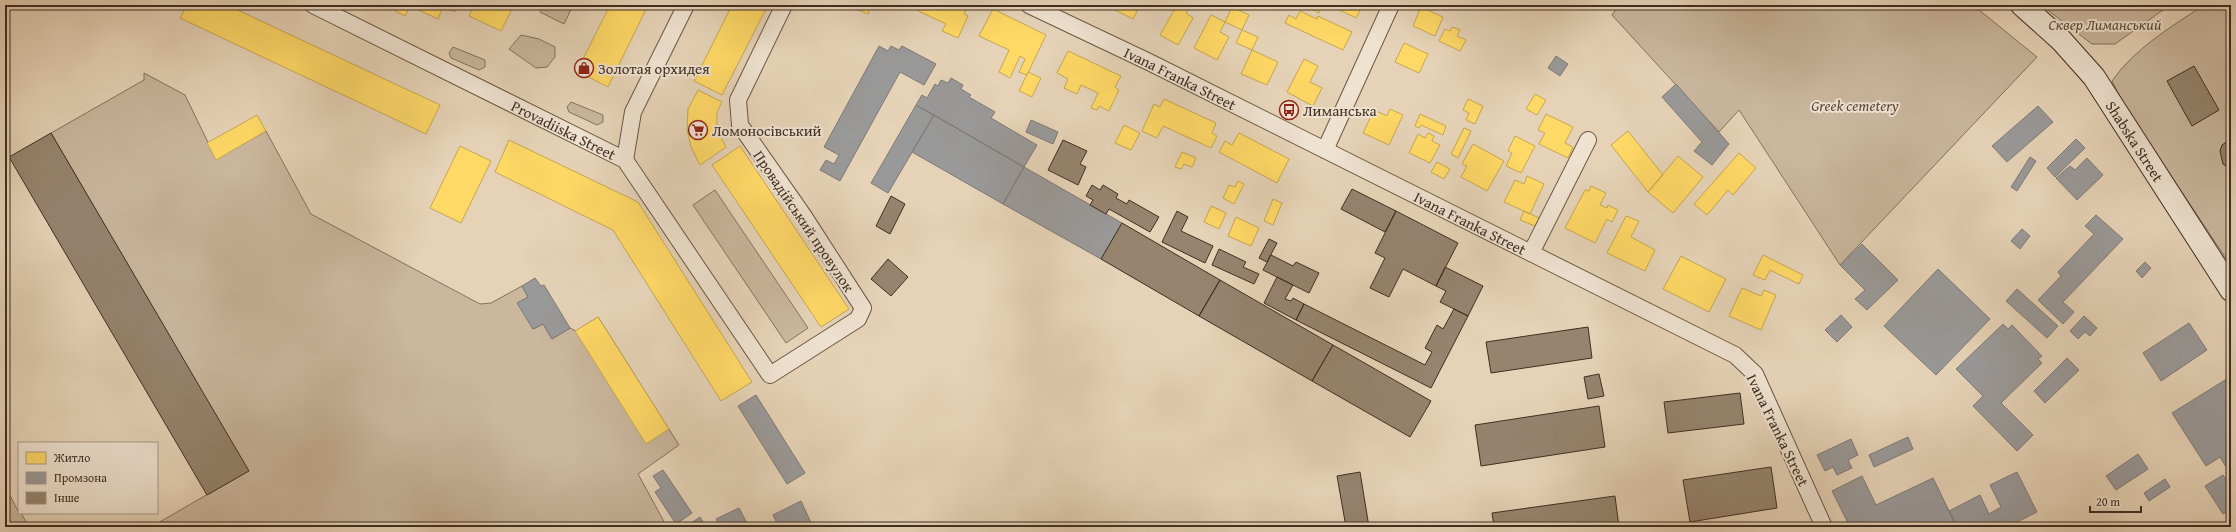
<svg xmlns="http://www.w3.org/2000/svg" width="2236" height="532" font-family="'Gentium Book Plus',serif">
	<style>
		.green { fill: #cab79e; stroke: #847260 }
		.homes { fill: #ffd966; stroke: #c5a652 }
		.industry { fill: #999; stroke: #7e7975 }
		.building { fill: #96846f; stroke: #3f2e22 }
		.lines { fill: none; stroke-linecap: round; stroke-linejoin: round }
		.minor-casing { stroke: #695747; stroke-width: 18 }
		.secondary-casing { stroke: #3f2e22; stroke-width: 24 }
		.minor { stroke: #efe2d0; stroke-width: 16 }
		.secondary { stroke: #efe2d0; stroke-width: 22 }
		.labels { text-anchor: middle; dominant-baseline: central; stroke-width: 4; stroke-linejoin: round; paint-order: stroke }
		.park-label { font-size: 15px; font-style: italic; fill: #5b493b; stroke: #efe2d0 }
		.poi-label { font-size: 15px; fill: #3f2e22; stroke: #efe2d0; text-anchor: start }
		.street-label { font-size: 15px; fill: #3f2e22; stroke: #efe2d0 }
	</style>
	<rect width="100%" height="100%" fill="#e6d3b7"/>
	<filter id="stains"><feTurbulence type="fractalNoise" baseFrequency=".005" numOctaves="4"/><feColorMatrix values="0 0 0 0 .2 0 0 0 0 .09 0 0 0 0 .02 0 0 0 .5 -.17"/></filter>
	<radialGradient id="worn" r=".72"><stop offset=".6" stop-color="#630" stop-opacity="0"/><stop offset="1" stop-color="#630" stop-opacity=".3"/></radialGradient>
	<path class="green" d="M544 5H573L564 24 540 12Z
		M1619 5H1973L2037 57 1840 265 1739 110 1719 132 1612 15Z
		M2041 5H2170L2115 44H2092Z
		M2204 5H2231V266L2124 105 2112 81C2135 48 2171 27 2204 5Z
		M521 35 539 39 555 47V57L547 67 536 68 509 49Z
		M453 47 485 60V67L479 70 451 58 449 53Z
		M144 73 185 95 216 159 266 131 311 214 480 304 491 303 522 286 528 297 518 303 533 329 543 324 552 339 570 328 576 331 598 317 679 445 638 474 667 527H151L248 471 51 133 144 80Z
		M571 102 603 115V122L597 125 569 112 567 107Z
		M715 190 808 328 786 343 693 205Z
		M5 486 19 513H21L29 527H5Z"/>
	<path class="homes" d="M187 5H227L440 105 426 134 180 18Z
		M397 5H444L438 19 410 6 405 16 395 11Z
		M444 5H458L455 12 443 7Z
		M474 5H514L501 31 469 16Z
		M610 5H648L608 87 577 71Z
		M732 5H768L722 95 694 81Z
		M856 5H871L868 14 854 8Z
		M914 5H968L964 14 968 16 958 38 942 31 946 24 912 8Z
		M1110 5H1140L1133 19 1109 7Z
		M1177 5H1191L1186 13 1193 18 1178 45 1160 35Z
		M1304 5H1322L1319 13Z
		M1329 5H1363L1356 18Z
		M1232 7 1249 15 1242 30 1225 22Z
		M1421 7 1443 17 1435 36 1413 26Z
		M993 9 1046 35 1027 75 1019 72 1025 59 1020 56 1010 78 999 72 1009 50 979 36Z
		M1300 11 1317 19 1318 16 1352 32 1343 50 1285 23 1289 15 1296 19Z
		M1211 15 1225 22 1220 32 1229 37 1217 60 1194 48Z
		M1452 27 1460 30 1457 36 1466 40 1460 51 1439 41 1445 29 1450 31Z
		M1242 30 1258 37 1252 50 1236 43Z
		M1404 43 1428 54 1419 73 1395 62Z
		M1252 50 1278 62 1267 85 1241 74Z
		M1068 51 1121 76 1115 87 1119 90 1109 111 1099 106 1097 110 1091 108 1098 93 1081 85 1077 94 1064 88 1068 79 1057 73Z
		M1304 59 1318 66 1310 82 1322 88 1313 106 1287 92Z
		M1028 72 1041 78 1032 97 1019 91Z
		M698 90 722 102 717 112V124L720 136 726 147 700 165 691 147 687 129 688 109Z
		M1535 94 1546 100 1537 115 1526 109Z
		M1164 99 1216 123 1212 133 1217 136 1211 148 1163 126 1157 138 1142 131 1154 104 1160 107Z
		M1468 99 1483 106 1475 124 1466 120 1469 113 1463 110Z
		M1390 109 1403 115 1389 145 1363 133 1374 110 1387 116Z
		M1420 114 1446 126 1443 135 1421 125 1419 128 1415 126Z
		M1546 114 1573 127 1565 143 1573 147 1568 158 1539 144 1545 133 1538 130Z
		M257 115 266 131 216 160 207 143Z
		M1124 125 1140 133 1131 150 1115 143Z
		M1464 128 1471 131 1458 158 1451 154Z
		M1628 131 1663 175 1648 192 1611 145Z
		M1239 133 1289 159 1277 183 1219 152 1225 141 1232 145Z
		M1428 133 1434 136 1432 141 1440 145 1430 163 1409 153 1418 134 1425 138Z
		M1515 136 1535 146 1521 173 1506 166 1512 153 1508 151Z
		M509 140 638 202 752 382 721 401 613 230 495 172Z
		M1473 144 1504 161 1487 191 1461 177 1467 166 1462 164Z
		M460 146 491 161 461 223 430 208Z
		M740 146 849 309 821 327 712 165Z
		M1182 152 1196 158 1192 167 1184 164 1181 169 1175 167Z
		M1739 153 1756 168 1733 195 1728 190 1707 215 1694 204Z
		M1678 156 1703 177 1673 213 1648 192Z
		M1437 162 1450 169 1444 179 1431 172Z
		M1527 176 1544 184 1530 214 1504 202 1515 180 1524 184Z
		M1238 181 1244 184 1234 204 1223 198 1229 185 1235 187Z
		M1591 186 1606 193 1600 205 1607 208 1608 205 1618 210 1612 222 1607 219 1595 243 1565 228 1585 190 1589 191Z
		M1273 199 1282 203 1273 225 1264 221Z
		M1211 206 1226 213 1219 229 1204 222Z
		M1524 211 1539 218 1535 226 1520 220Z
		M1626 216 1639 221 1631 237 1655 250 1645 271 1607 253Z
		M1236 217 1259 228 1251 246 1228 236Z
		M1763 255 1803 275 1799 284 1770 270 1765 280 1753 275Z
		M1681 256 1726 279 1709 312 1663 289Z
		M1742 288 1761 296 1764 290 1776 295 1761 330 1729 316Z
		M598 317 669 429 646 444 575 331Z"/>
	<path class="industry" d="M879 46 888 51 891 46 899 50 902 46 936 64 924 85 900 72 840 181 820 170 826 160 834 164 839 155 824 147Z
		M1556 56 1568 64 1560 76 1548 68Z
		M951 78 963 85 961 89 971 95 969 97 995 112 991 118 1037 145 1024 167 916 105 922 95 927 98 935 84 938 86 941 80 948 83Z
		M1676 84 1729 144 1712 165 1694 151 1702 142 1662 97Z
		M916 105 934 115 888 193 871 183Z
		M2038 106 2053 122 2007 162 1992 146Z
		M934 115 1024 167 1003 204 912 152Z
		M1031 120 1058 132 1053 144 1026 132Z
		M2076 139 2085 148 2055 177 2047 168Z
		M2030 157 2036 161 2017 191 2011 187Z
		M2087 158 2103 175 2077 200 2056 178 2070 166 2075 170Z
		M1024 167 1122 223 1101 259 1003 204Z
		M2096 215 2123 239 2063 302 2074 312 2063 324 2038 300 2061 276 2058 272 2094 234 2085 226Z
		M2022 229 2030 236 2020 249 2011 241Z
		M1862 244 1898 280 1867 310 1855 299 1865 290 1840 265Z
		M2145 262 2151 268 2142 278 2136 271Z
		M1938 269 1990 319 1936 375 1884 326Z
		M535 278 541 286 544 285 570 328 552 339 543 324 533 329 517 303 528 297 522 286Z
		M2017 289 2058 326 2047 338 2006 301Z
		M1841 315 1852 327 1837 342 1825 330Z
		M2084 316 2097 328 2090 336 2085 332 2078 339 2070 331Z
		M2189 323 2207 350 2161 381 2143 353Z
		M2003 324 2008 329 2012 325 2042 356 2038 359 2042 363 2001 403 2033 435 2017 451 1973 406 1983 396 1956 369Z
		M2067 358 2079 370 2045 403 2034 391Z
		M2230 377 2231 379V475L2220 457 2206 466 2172 413Z
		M756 395 805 473 787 484 738 406Z
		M1908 437 1913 449 1874 467 1869 455Z
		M1851 439 1858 455 1848 460 1852 468 1837 475 1833 467 1825 471 1817 455Z
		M2138 454 2148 469 2116 490 2106 476Z
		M663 470 692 513 676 524 655 492 661 488 653 476Z
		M2017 472 2037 512 2007 527H1952L1956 525 1949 511 1980 495 1989 514 2001 507 1990 485Z
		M2223 475 2231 488V509L2223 514 2205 486Z
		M1862 476 1876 505 1933 478 1956 525 1952 527H1850L1832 491Z
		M2165 479 2170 487 2149 501 2144 493Z
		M801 501 813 527H779L773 515Z
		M739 508 749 527H720L716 519Z
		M700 517 706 527H685Z"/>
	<path class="building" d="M2194 66 2219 110 2192 126 2167 81Z
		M51 133 249 471 207 495 9 157Z
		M2231 139V170L2223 164 2220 151 2222 145Z
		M1063 140 1087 151 1080 164 1086 167 1078 185 1048 170Z
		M1092 185 1100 190 1103 185 1118 194 1116 198 1127 204 1129 200 1159 217 1150 232 1109 209 1106 214 1090 205 1093 200 1086 196Z
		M1352 189 1396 211 1385 232 1341 209Z
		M891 196 905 204 890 234 876 226Z
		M1177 211 1188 217 1181 231 1213 246 1205 263 1162 242Z
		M1396 211 1458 243 1436 286 1403 269 1389 297 1370 288 1385 258 1375 253Z
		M1122 223 1220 280 1199 316 1101 259Z
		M1269 239 1277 243 1267 262 1259 258Z
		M1219 249 1246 262 1243 267 1259 274 1254 284 1212 265Z
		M1271 255 1293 266 1296 262 1319 273 1309 293 1263 270Z
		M888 259 908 277 891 296 871 279Z
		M1445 267 1483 286 1468 316 1440 302 1446 291 1436 286Z
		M1277 277 1293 285 1285 299 1291 301 1293 298 1304 304 1296 320 1264 303Z
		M1220 280 1333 345 1312 381 1199 316Z
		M1304 304 1425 365 1432 352 1425 348 1437 325 1443 329 1454 309 1468 316 1431 388 1296 320Z
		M1588 327 1592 358 1491 373 1486 342Z
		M1333 345 1431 401 1410 437 1312 381Z
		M1599 374 1604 396 1588 399 1584 377Z
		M1740 393 1744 424 1668 433 1664 402Z
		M1599 406 1605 447 1481 466 1475 425Z
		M1771 467 1777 508 1690 522 1683 480Z
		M1360 472 1369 527H1346L1337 476Z
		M1615 496 1619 527H1494L1492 513Z"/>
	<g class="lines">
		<defs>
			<g id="minor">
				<path id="s1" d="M313 5 625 160 770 375 858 319 863 308 803 215 740 125 738 100 784 5"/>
				<path id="s2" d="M1029 5 1149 62 1735 355 1755 374 1824 527"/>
				<path d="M1325 150 1391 5"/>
				<path d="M625 160 633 112 686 5"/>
				<path d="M1531 253 1588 140"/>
			</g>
			<g id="secondary">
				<path id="s3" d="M2022 5 2061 40 2094 77 2231 290"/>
			</g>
		</defs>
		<use href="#minor" class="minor-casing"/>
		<use href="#secondary" class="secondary-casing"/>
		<use href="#minor" class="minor"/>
		<use href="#secondary" class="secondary"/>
	</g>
	<defs>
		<symbol id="shop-ring" viewBox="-11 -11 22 22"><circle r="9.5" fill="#efe2d0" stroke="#8f2418" stroke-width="1.5"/><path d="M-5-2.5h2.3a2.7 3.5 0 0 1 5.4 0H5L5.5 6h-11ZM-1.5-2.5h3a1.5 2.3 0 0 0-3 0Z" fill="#8f2418"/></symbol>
		<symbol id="bus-ring" viewBox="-11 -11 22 22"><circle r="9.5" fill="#efe2d0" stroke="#8f2418" stroke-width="1.5"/><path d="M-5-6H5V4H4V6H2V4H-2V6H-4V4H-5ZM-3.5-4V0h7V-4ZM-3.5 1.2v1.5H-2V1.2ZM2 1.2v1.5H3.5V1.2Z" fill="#8f2418"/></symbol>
		<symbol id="supermarket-ring" viewBox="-11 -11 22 22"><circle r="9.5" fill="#efe2d0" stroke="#8f2418" stroke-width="1.5"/><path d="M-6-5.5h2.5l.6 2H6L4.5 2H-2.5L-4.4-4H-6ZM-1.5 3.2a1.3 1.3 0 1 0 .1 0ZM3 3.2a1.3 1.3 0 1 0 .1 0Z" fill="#8f2418"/></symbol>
	</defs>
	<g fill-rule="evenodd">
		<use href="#shop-ring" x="573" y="57" width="22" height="22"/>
		<use href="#bus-ring" x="1278" y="99" width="22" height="22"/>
		<use href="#supermarket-ring" x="687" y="119" width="22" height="22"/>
	</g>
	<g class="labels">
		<g class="park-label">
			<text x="2105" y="24">Сквер Лиманський</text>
			<text x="1855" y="105">Greek cemetery</text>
		</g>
		<g class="poi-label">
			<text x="598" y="68">Золотая орхидея</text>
			<text x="1303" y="110">Лиманська</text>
			<text x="712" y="130">Ломоносівський</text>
		</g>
		<g class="street-label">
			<text stroke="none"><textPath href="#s2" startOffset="168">Ivana Franka Street</textPath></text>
			<text stroke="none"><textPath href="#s1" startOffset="280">Provadiiska Street</textPath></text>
			<text stroke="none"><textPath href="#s3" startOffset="178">Shabska Street</textPath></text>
			<text transform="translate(804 221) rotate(56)">Провадійський провулок</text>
			<text stroke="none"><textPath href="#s2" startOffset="492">Ivana Franka Street</textPath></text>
			<text transform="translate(1778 430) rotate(64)">Ivana Franka Street</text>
		</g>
	</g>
	<rect width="2236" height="532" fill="none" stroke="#e6d3b7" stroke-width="20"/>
	<rect x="6" y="6" width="2224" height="520" fill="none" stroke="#3f2e22" stroke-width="2"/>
	<rect x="10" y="10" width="2216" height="512" fill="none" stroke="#3f2e22"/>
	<rect x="18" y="442" width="140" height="72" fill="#efe2d0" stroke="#a99a8a"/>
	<rect x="26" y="452" width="20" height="12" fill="#ffd966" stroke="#a99a8a"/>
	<text x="54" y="462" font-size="12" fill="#3f2e22">Житло</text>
	<rect x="26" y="472" width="20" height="12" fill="#999999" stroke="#a99a8a"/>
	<text x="54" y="482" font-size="12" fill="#3f2e22">Промзона</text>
	<rect x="26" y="492" width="20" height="12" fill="#96846f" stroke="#a99a8a"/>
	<text x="54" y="502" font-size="12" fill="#3f2e22">Інше</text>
	<path d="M2090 506v6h51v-6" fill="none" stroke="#3f2e22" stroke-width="2"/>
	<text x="2096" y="506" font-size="12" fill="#3f2e22" stroke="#efe2d0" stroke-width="3" paint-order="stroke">20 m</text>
	<rect width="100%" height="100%" filter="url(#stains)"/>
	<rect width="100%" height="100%" fill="url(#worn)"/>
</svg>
